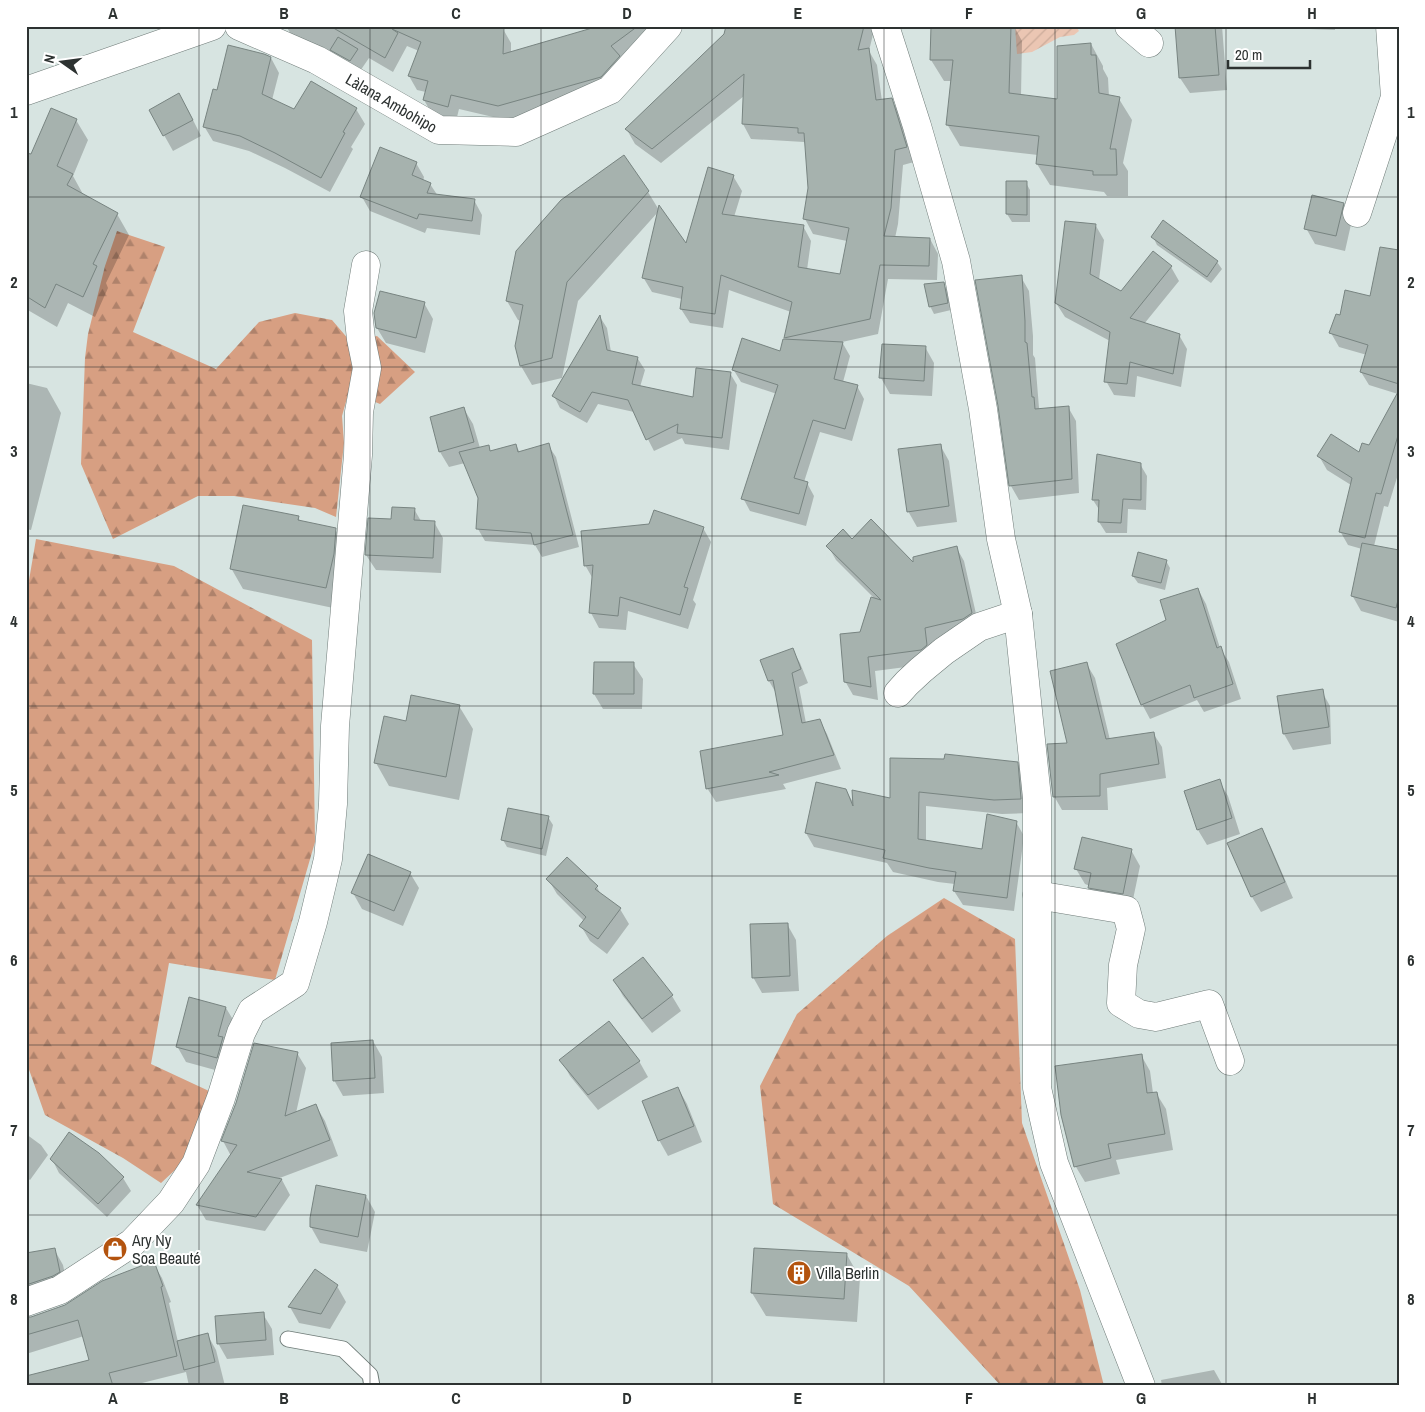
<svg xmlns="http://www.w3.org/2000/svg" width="1425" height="1412" font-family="'Archivo Narrow',sans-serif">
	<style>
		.forest { fill: url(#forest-firs) }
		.garden { fill: url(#garden-furrows) }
		.shadow { fill: #0003 }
		.building { fill: #a6b2ae; stroke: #788481 }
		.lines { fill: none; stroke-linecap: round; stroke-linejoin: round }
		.service-casing { stroke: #707c79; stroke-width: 17 }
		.minor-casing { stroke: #707c79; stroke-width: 29 }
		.tertiary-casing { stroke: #707c79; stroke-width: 29 }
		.service { stroke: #fff; stroke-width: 15 }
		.minor { stroke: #fff; stroke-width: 28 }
		.tertiary { stroke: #fff; stroke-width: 28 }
		.grid { fill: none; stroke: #2d3231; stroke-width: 1; stroke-opacity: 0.55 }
		.labels { text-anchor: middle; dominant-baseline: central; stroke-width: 4; stroke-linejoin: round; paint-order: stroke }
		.street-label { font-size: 16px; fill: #2d3231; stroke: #fff }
		.poi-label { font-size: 16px; fill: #2d3231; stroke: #fff; text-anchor: start }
		.neatline { fill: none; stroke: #2d3231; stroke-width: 2 }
		.grid-label { font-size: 16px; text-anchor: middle; font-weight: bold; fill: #2d3231 }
	</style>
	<defs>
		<pattern id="forest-firs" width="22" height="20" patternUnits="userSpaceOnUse" patternTransform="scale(1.25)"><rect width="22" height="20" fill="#d79f82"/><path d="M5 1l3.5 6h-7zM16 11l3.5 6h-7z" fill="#af826b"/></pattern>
		<pattern id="garden-furrows" width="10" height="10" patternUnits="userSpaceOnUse" patternTransform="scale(1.25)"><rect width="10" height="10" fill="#ebc6b3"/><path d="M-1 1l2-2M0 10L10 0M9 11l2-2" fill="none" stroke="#caab9a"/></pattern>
	</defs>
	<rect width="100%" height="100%" fill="#d7e4e1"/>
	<path class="forest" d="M117 231 165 247 133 332 216 369 259 322 295 313 332 320 350 341 377 336 415 372 380 404 349 391 342 416 344 443 336 517 315 508 234 496H198L113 539 81 464 85 358 88 334 105 266Z
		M36 539 174 566 312 640 315 842 275 980 169 963 151 1064 209 1091 188 1158 161 1183 123 1158 45 1115 26 1061V598Z
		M944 898 1015 939 1022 1123 1080 1290 1104 1386H1001L909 1286 773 1204 760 1086 797 1014 887 936Z"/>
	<path class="garden" d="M1015 26H1076L1079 31 1074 35 1060 37 1032 52 1017 54Z"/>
	<path class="shadow" d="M286 26H461V28L503 29 511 43V53L589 30 587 26H667L609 91 506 120 459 109 456 121 432 114 424 100 426 92 417 90 409 76 419 51 407 46 393 72 369 58 358 74 292 36Z
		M799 26H875L869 51 877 65 882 101 891 99 900 114 914 162 903 165 898 224 895 238 930 239 938 254 937 280 888 279 878 334 842 342 850 356 843 382 857 386 864 399 852 441 820 432 804 482 807 483 814 496 806 526 750 511 743 498 777 394 741 382 733 369 781 352 786 340 785 338 791 312 729 290 723 328 690 323 681 309 682 299 652 292 643 277 658 212 578 301 562 378 532 385 521 366V321L518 320 507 301 648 192 659 210 686 246 733 176 742 191 734 217 803 226 811 241 807 270 841 275 847 241 813 234 805 219 809 188 806 145 804 142 751 139 743 124 744 96 661 163 635 144 627 130Z
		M932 26H1014L1022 41 1021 96 1058 100 1091 44 1103 66V69L1108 78 1109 97 1119 99 1132 120 1123 163 1128 171V196H1107L1104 192 1050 185 1037 164 1038 155 960 146 947 124 952 81H944L931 60Z
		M1177 26H1222L1227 90 1190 93 1180 78Z
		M1257 26H1335V30L1258 27Z
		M271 58 279 73 272 100 295 111 356 109 365 124 351 147 353 149 330 192 285 168 249 151 213 141 204 126 218 92Z
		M150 110H188L201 136 173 151Z
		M76 120 88 140 73 176 84 196 117 214 129 235 106 283 108 288 95 317 68 303 57 327 26 309V154L32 156Z
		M416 163 424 177 423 181 430 184 438 196 474 200 482 215 480 235 427 228 425 233 370 211 362 197Z
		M1007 183H1026L1030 190V222H1012L1007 214Z
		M1343 204 1352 220 1345 251 1315 244 1306 228Z
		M1096 226 1104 240 1099 280 1121 292 1171 267 1179 281 1144 324 1179 335 1187 349 1181 387 1137 376 1135 397 1114 395 1106 381 1110 341 1065 317 1056 303Z
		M1153 237 1217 262 1222 269 1211 283 1157 245Z
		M1399 252V471L1388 507 1384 506 1374 546 1399 551V622L1361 611 1352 595 1362 549 1348 545 1340 531 1351 485 1327 470 1319 456 1360 454 1370 446 1398 394 1369 385 1361 372 1367 355 1339 347 1331 333 1341 316 1371 297Z
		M1021 277 1029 291 1033 336V355L1035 358 1039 408 1040 410 1068 407 1076 421 1079 493 1019 500 1011 486 1000 406Z
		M943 284 948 291 951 310 934 314 930 306Z
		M424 303 433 319 425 353 386 343 377 328Z
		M600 317 607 328 611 352 638 359 645 370 640 387 694 398 730 373 737 385 729 450 685 444 682 438 654 451 634 412 598 404 587 423 560 408 554 396Z
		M925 347 934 363 932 396 890 394 881 378Z
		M26 383 47 388 61 413 31 530 26 529Z
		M464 409 473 424 480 448 488 446 491 452 516 445 520 453 548 445 556 457 579 547 542 557 535 545 485 541 478 529 479 498 465 463 449 467 440 452 431 418Z
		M940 445 949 461 957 522 917 527 908 511Z
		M1140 464 1147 476 1146 510 1128 509 1127 533H1106L1099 522 1100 511 1093 500Z
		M414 509 421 521 434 522 443 538 441 573 376 570 366 555 392 520Z
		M298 517 301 523 335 529 348 551 338 609 243 589 231 568Z
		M703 528 711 542 693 600 696 604 688 629 628 611 626 630 599 628 591 613 593 579 585 565Z
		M852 540 915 565 956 547 964 561 979 627 971 633 932 642 934 659 929 664 875 671 878 700 853 695 845 681 861 633 876 600 836 560 828 546Z
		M1166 561 1170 568 1165 590 1138 583 1133 576Z
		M1198 589 1206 604 1220 648 1229 662 1241 699 1204 712 1197 700 1150 719 1142 704 1167 620Z
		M792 649 800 663 808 683 799 687 806 723 819 720 827 734 841 769 783 784 786 789 716 802 707 788 784 736 776 693 769 681 762 661Z
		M1086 663 1095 678 1110 740 1153 733 1162 747 1166 778 1107 788 1108 810H1062L1054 796 1068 744Z
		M633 664 643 679 642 709H603L594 694Z
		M1321 690 1330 706 1331 744 1293 750 1284 734 1278 697Z
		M459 706 473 729 459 800 389 786 376 763 407 723Z
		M1017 763 1025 778 1029 813 1002 814 926 806V841L983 850 1016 822 1024 836 1014 911 963 905 954 891 955 884 938 882 893 872 887 863 814 847 806 833 846 790 854 804 891 799Z
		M1219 781 1228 796 1240 834 1207 845 1198 830 1186 792Z
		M548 817 553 825 546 856 507 847 503 840Z
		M1261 830 1270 845 1293 898 1261 912 1252 897Z
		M1131 850 1140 866 1131 909 1098 903 1089 888 1090 886 1085 884 1076 869Z
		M410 873 419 888 403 926 362 909 353 893Z
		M548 879 597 887 601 895 620 909 629 924 607 954 590 941 581 926 584 921 557 894Z
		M787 924 796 940 799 991 762 993 753 977Z
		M614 980 672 996 681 1011 652 1033 623 996Z
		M226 1008 235 1023 226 1073 186 1062 177 1046Z
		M373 1041 382 1057 384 1093 343 1096 334 1080Z
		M297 1053 306 1068 296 1113 316 1106 325 1121 338 1156 277 1179 282 1180 290 1195 265 1231 206 1220 197 1205 231 1156 223 1141Z
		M1141 1055 1150 1071 1153 1093H1156L1166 1109 1173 1150 1116 1160 1120 1174 1085 1182 1076 1167 1063 1115Z
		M561 1060 639 1061 648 1077 598 1110 570 1076Z
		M678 1088 687 1104 702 1142 668 1156 659 1140Z
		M26 1134 41 1145 48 1155 30 1180 26 1177Z
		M98 1154 123 1178 131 1191 107 1217 59 1173 52 1159Z
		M366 1196 375 1212 367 1252 320 1243 311 1227Z
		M54 1249 63 1265 68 1288 26 1306V1255Z
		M847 1255 860 1278 857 1322 766 1316 752 1293Z
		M153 1263 162 1278 171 1302 169 1303 178 1342 207 1334 216 1350 225 1386H189L186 1372 130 1386H32L91 1361 84 1336 26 1354V1318H31L66 1306Z
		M337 1286 346 1302 330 1329 299 1323 290 1307Z
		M263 1314 272 1329 274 1355 227 1359 218 1343Z
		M1214 1370 1223 1386H1162L1161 1380Z"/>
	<path class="building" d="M330 26 504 28 503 54 599 26H638L611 46 620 56 601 77 498 106 451 95 448 107 423 100 428 81 408 76 421 42 392 29 398 33 385 58Z
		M726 26H864L858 50 869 48 876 100 892 98 907 147 895 150 891 208 884 236 930 238 929 266 880 265 870 319 784 338 792 302 721 275 715 314 680 309 683 287 642 278 659 205 686 243 708 167 734 175 722 214 804 225 798 267 840 274 849 228 803 219 808 188 804 133H798V128L742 124 744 74 652 149 625 129 724 34Z
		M931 26H1011L1009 93 1057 99V46L1091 43V55H1096L1099 93 1120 97 1110 149H1116L1117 175H1093V171L1036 164 1039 136 946 125 953 60H930Z
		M1175 26H1215L1219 75 1179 78Z
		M338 37 358 49 350 61 330 50Z
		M228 45 264 54 271 57 262 94 294 109 311 81 357 108 343 132 345 133 321 178 275 153 240 136 203 127 213 89 217 90Z
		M179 93 193 120 163 136 149 110Z
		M51 108 77 119 57 166 73 174 67 185 118 213 93 264 97 266 83 297 56 284 45 308 26 296V153L31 154Z
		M380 147 417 162 412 175 431 183 427 193 475 199 472 221 419 214 417 219 360 197Z
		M624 155 649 191 567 282 552 358 520 366 515 346 523 305 506 301 516 251 561 200Z
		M1006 181H1027V215L1006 214Z
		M1312 195 1344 203 1336 236 1304 229Z
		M1163 220 1218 261 1207 277 1151 237Z
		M1065 221 1096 224 1090 274 1121 291 1153 251 1172 266 1130 318 1180 334 1173 374 1130 362 1127 384 1104 382 1110 332 1055 303Z
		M1380 247 1399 250V384L1360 372 1368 345 1329 333 1336 314 1340 315 1345 290 1370 296Z
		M1022 275 1025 321V342L1027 343 1032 397H1034L1035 409 1069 406 1072 479 1009 486 998 406 975 280Z
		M944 282 948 303 929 307 924 284Z
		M380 291 425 302 416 338 376 328 374 313Z
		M600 315 607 350 638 357 632 384 693 397 696 368 731 372 722 438 677 433 678 424 646 440 628 400 592 392 580 412 552 396Z
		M742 338 780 351 783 339 843 342 834 379 858 385 845 429 813 420 794 478 808 482 799 514 741 499 778 385 732 370Z
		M882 344 926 346 924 381 879 378Z
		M1399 390V432L1381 494 1376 493 1365 538 1339 532 1352 478 1317 456 1331 434 1359 452 1362 443 1369 445Z
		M464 407 474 442 439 452 430 417Z
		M549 443 573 535 534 545 531 533 476 529 478 498 459 452 489 445 490 451 516 444 518 452Z
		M941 444 949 506 907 512 898 449Z
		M1097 454 1141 463V500L1123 499 1121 523 1098 522 1099 500H1092Z
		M243 505 299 516 298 520 336 528 334 554 326 588 230 569Z
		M392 507 415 508 414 520 435 521 433 558 365 555 368 518 391 519Z
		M654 510 704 527 684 587 688 588 680 615 620 597 618 616 589 613 593 565 584 566 581 531 649 524Z
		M871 519 913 562V557L957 546 972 613 963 619 925 628 927 645 921 650 868 657 871 687 844 682 840 634 860 632 871 597 881 600 826 546 843 529 852 539Z
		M1362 543 1399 550V596L1396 608 1351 596Z
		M1138 552 1167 560 1161 583 1132 576Z
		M1198 588 1217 648 1221 646 1233 684 1194 698 1190 685 1141 705 1116 644 1166 620 1160 600Z
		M793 648 801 669 792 673 802 723 820 719 834 755 769 772 779 775 706 789 700 751 783 735 773 680 768 681 760 660Z
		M594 662H634V694H593Z
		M1087 662 1106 739 1154 732 1159 764 1100 774V796L1053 797 1047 744 1067 743 1050 671Z
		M1323 689 1329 727 1283 734 1277 696Z
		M411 695 460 705 446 777 374 763 384 716 406 721Z
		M945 754 1018 762 1021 799 994 800 919 792 918 839 982 849 987 814 1017 821 1007 898 953 891 956 872 929 868 883 858 885 850 805 833 816 782 846 789 853 806 852 790 890 798V758L944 759Z
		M1220 779 1232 818 1197 830 1184 791Z
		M508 808 549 816 542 849 501 840Z
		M1262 828 1285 882 1251 897 1227 843Z
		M1082 837 1132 849 1123 894 1088 888 1091 873 1074 869Z
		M368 854 411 872 394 911 351 893Z
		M567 857 598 886 595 889 621 908 598 939 579 926 586 917 546 879Z
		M788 923 790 976 752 978 750 924Z
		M643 957 673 995 642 1019 613 980Z
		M189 997 226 1007 218 1036 223 1037 217 1058 176 1047Z
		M609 1021 640 1061 588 1095 559 1060Z
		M373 1040 375 1078 333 1081 331 1043Z
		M254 1043 298 1052 285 1116 316 1104 330 1140 247 1172 282 1179 256 1217 196 1205 237 1145 221 1141 236 1103Z
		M1142 1054 1147 1093 1157 1092 1165 1134 1108 1144 1111 1158 1074 1167 1061 1115 1055 1066Z
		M678 1087 694 1126 658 1141 642 1101Z
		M69 1132 99 1153 124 1177 98 1204 50 1159Z
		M316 1185 366 1195 358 1237 310 1227V1218Z
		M55 1248 60 1272 53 1276 26 1285V1253Z
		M754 1248 847 1253 844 1299 751 1293Z
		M154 1261 163 1286 161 1287 177 1356 109 1373 113 1386H26V1376L89 1360 78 1320 26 1335V1317H31L65 1305 102 1281Z
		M315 1269 338 1285 321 1314 288 1307Z
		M264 1312 266 1340 217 1344 215 1316Z
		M208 1333 215 1362 184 1370 177 1341Z"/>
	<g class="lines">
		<defs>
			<path id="service" d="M288 1339 343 1349 370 1375 372 1386"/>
			<path id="minor" d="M1129 26 1149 43
				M1357 213 1395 97 1390 26
				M898 693 907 683 921 670 944 651 979 627 1018 614
				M1037 895 1126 910 1131 929 1123 965 1121 1003 1139 1014 1156 1017 1209 1004 1230 1061
				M26 1302 60 1290 132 1243 171 1202 196 1164 221 1098 241 1033 252 1011 295 983 313 922 328 859 333 804 335 726 358 455 359 412 367 368 361 339 358 311 366 265"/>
			<g id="tertiary">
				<path id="s1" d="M239 26 317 60 439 130 516 132 610 90 668 26"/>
				<path d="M885 26 917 126 956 261 983 409 1001 539 1018 614 1037 798V1088L1054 1163 1141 1386"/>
				<path d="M26 91 212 26"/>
			</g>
		</defs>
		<use href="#service" class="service-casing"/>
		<use href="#minor" class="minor-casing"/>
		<use href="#tertiary" class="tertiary-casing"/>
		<use href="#service" class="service"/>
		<use href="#minor" class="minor"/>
		<use href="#tertiary" class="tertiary"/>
	</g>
	<path class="grid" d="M199 26V1386M370 26V1386M541 26V1386M712 26V1386M884 26V1386M1055 26V1386M1226 26V1386M26 197H1399M26 367H1399M26 536H1399M26 706H1399M26 876H1399M26 1045H1399M26 1215H1399"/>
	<defs>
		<symbol id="shop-disc" viewBox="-11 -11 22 22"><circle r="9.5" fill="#b3530e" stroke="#fff"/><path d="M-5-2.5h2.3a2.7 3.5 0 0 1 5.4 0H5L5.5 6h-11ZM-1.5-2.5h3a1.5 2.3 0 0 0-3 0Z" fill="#fff"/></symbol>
		<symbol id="building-disc" viewBox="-11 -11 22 22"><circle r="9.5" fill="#b3530e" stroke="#fff"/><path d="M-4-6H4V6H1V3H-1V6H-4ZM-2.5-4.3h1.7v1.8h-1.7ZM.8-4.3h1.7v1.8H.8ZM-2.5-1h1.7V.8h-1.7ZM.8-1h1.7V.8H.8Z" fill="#fff"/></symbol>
	</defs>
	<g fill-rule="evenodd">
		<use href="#shop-disc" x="101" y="1235" width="28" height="28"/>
		<use href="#building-disc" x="785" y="1259" width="28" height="28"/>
	</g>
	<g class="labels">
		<g class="street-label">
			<text stroke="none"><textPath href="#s1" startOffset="171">Làlana Ambohipo</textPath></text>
		</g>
		<g class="poi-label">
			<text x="132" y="1240">Ary Ny<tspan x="132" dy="18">Soa Beauté</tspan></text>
			<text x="816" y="1273">Villa Berlin</text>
		</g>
	</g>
	<rect width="1425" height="1412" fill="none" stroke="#ffffff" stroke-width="55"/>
	<g transform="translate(62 62) rotate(284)" stroke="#ffffff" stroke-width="4" paint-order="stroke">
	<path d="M0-4L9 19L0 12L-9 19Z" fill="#2d3231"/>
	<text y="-8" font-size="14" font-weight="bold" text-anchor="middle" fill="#2d3231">N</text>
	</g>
	<path d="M1228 60v8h82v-8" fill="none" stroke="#2d3231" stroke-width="2.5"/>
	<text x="1235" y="60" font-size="15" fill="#2d3231" stroke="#ffffff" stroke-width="4" paint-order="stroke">20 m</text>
	<rect x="28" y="28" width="1370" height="1356" class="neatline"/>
	<g class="grid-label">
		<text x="113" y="19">A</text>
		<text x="284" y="19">B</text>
		<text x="456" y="19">C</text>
		<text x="627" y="19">D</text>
		<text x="798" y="19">E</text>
		<text x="969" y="19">F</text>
		<text x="1141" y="19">G</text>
		<text x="1312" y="19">H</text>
		<text x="14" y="118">1</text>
		<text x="1411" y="118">1</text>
		<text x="14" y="288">2</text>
		<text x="1411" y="288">2</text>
		<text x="14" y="457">3</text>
		<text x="1411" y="457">3</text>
		<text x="14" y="627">4</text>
		<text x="1411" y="627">4</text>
		<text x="14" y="796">5</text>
		<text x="1411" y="796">5</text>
		<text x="14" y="966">6</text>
		<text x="1411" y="966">6</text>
		<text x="14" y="1136">7</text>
		<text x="1411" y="1136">7</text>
		<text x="14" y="1305">8</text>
		<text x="1411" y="1305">8</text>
		<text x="113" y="1404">A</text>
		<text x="284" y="1404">B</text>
		<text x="456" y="1404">C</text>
		<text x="627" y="1404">D</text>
		<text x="798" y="1404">E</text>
		<text x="969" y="1404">F</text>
		<text x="1141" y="1404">G</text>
		<text x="1312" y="1404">H</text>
	</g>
</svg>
